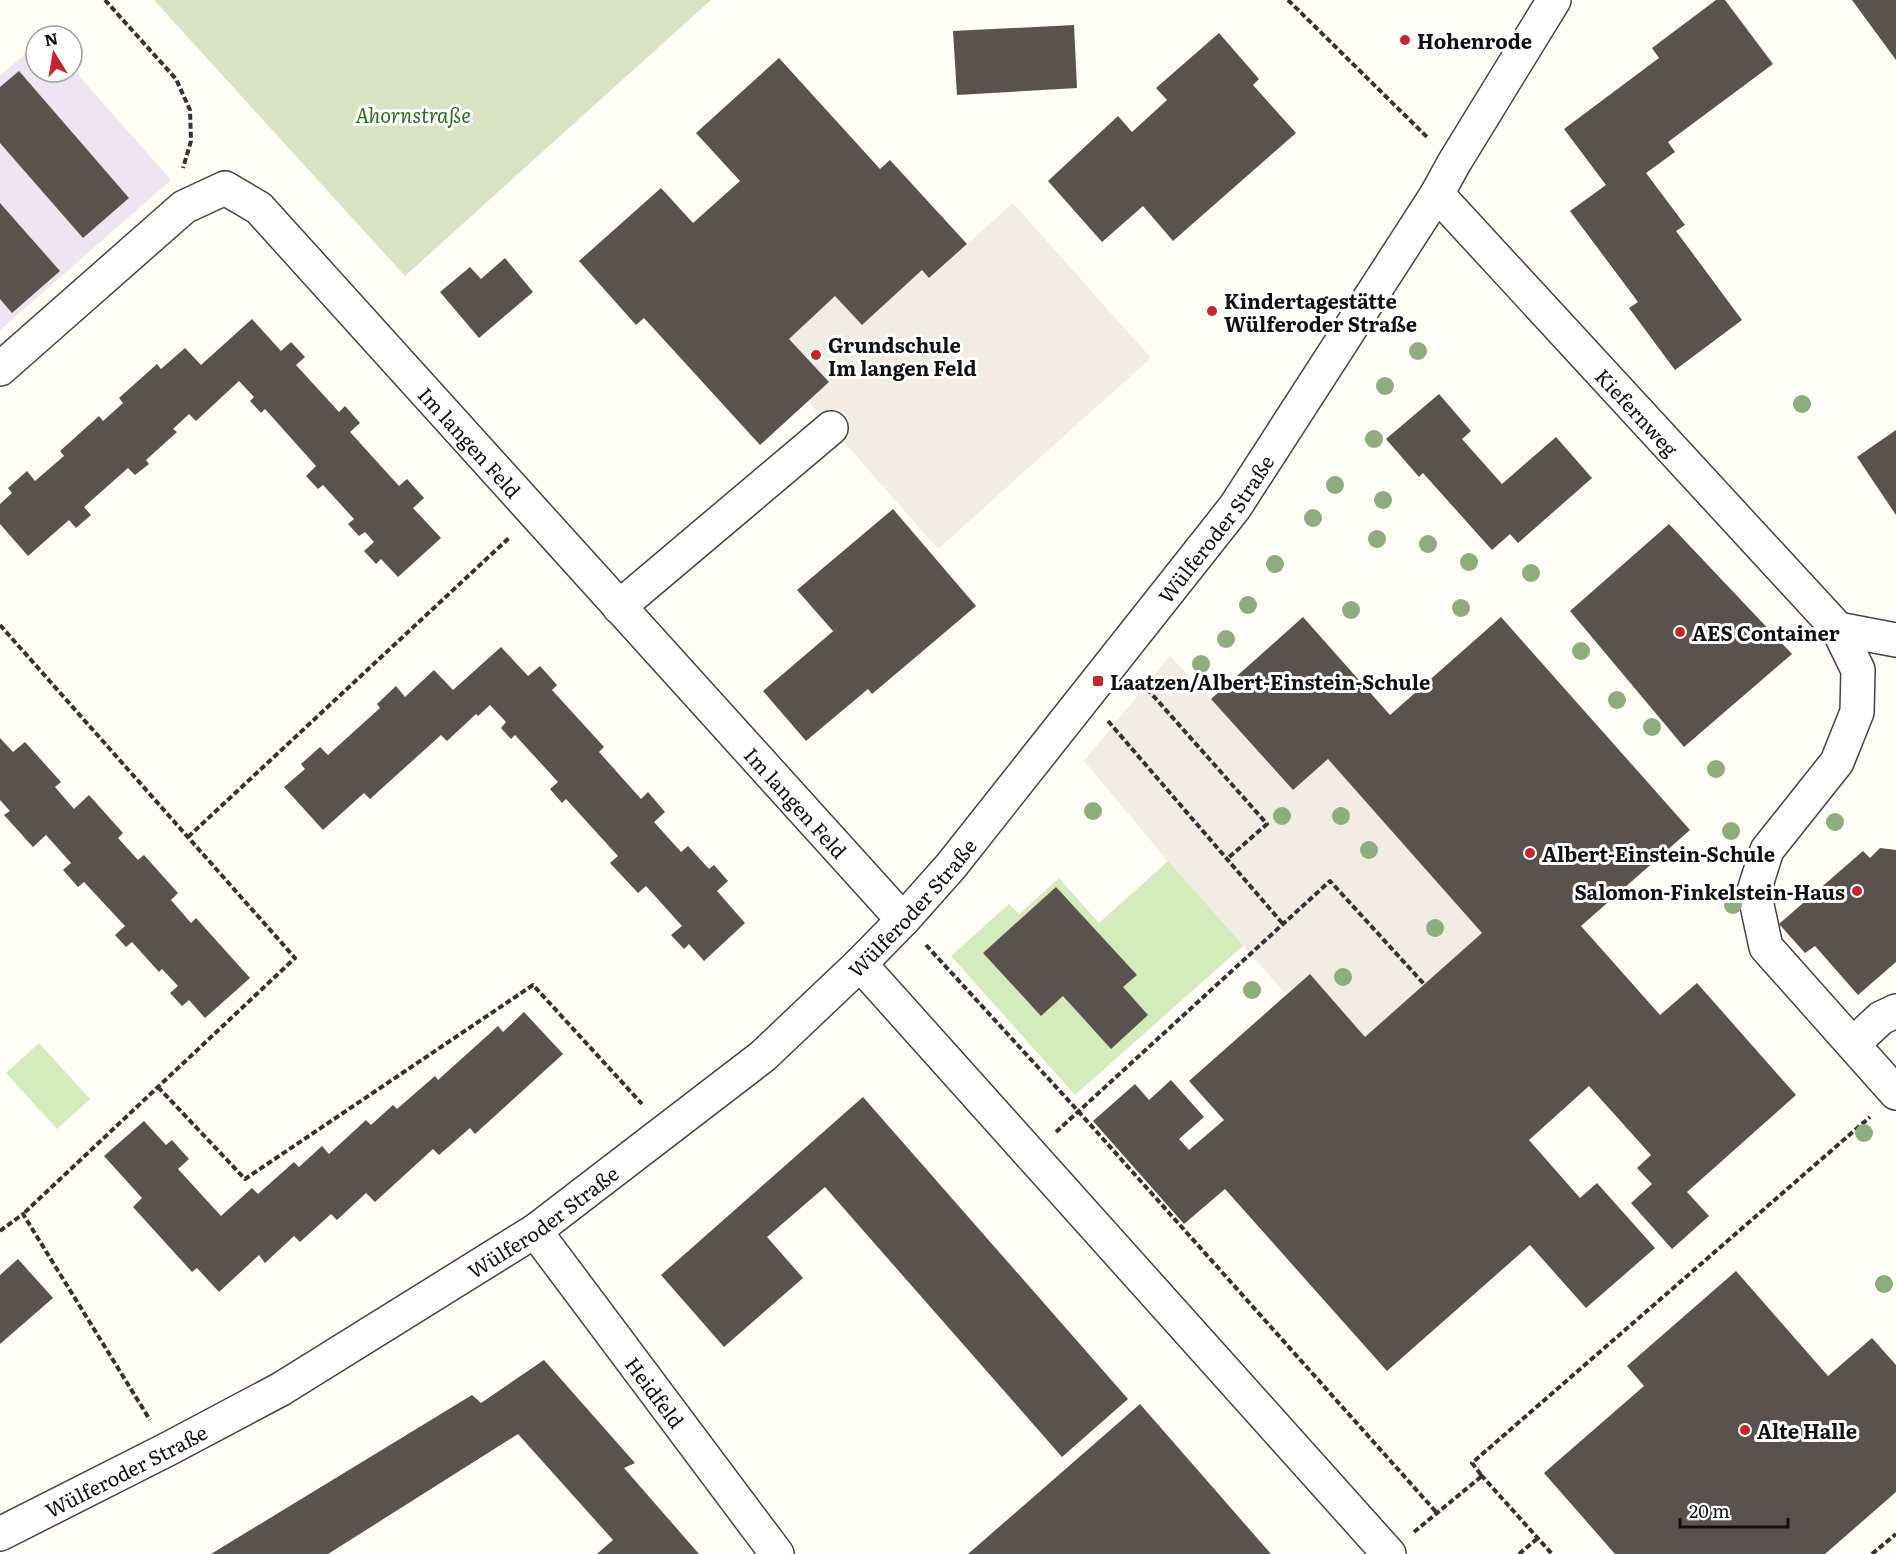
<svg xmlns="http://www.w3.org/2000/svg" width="1896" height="1554" font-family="Literata,serif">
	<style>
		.industrial { fill: #eee6ef }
		.green { fill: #d5ebbd }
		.cemetery { fill: #d9e3c4 }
		.plaza { fill: #f1ede2 }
		.building { fill: #5a524d }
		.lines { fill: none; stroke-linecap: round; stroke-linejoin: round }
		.minor-casing { stroke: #444; stroke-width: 36 }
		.path { stroke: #333; stroke-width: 4; stroke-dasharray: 6 3; stroke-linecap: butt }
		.minor { stroke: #fff; stroke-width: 33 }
		.tree { fill: #8dad7f }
		.poi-dot { fill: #c4262e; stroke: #fff; stroke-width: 2 }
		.labels { text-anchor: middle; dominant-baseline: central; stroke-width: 6; stroke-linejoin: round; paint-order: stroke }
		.poi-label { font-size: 20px; font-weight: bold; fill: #111; stroke: #fff; text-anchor: start }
		.park-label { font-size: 20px; font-style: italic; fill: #2f6b1f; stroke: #fff }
		.street-label { font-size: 20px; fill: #111; stroke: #fff }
	</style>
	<rect width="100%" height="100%" fill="#fffdf5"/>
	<path class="industrial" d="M36 44V72H72V68L171 180 0 330V76Z"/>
	<path class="green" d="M1168 861 1244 945 1075 1095 951 956 1009 904 1019 914 1059 878 1099 923Z
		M39 1043 90 1099 57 1129 6 1073Z"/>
	<path class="cemetery" d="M154 0H711L405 276Z"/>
	<path class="plaza" d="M1013 203 1151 358 938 549 808 401 829 382 789 339 835 296 862 325 922 270 930 278Z
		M1170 656 1211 699 1292 790 1328 759 1482 933 1365 1037 1310 974 1286 994 1168 861 1084 761Z"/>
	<path class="building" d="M1716 0H1725L1773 64 1668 142 1675 152 1646 173 1685 225 1676 231 1742 320 1675 370 1629 308 1638 302 1570 211 1606 185 1564 129 1659 58 1652 48Z
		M1852 0H1896V60Z
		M1074 25 1077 88 957 95 953 31Z
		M1219 33 1259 79 1253 85 1296 133 1173 241 1143 206 1102 242 1048 181 1118 116 1132 132 1167 100 1156 88Z
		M779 58 880 169 890 160 967 244 929 278 922 270 862 325 835 296 789 339 829 382 760 445 644 318 636 325 579 261 661 188 693 223 740 181 696 133Z
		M19 71 129 198 83 238 0 143V87Z
		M0 203 60 271 12 313 0 299Z
		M505 258 533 292 479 338 440 292 470 267 481 279Z
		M252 319 281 351 291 342 305 357 296 365 339 412 345 406 360 423 350 432 399 486 407 479 424 498 413 508 441 538 398 577 381 559 376 564 364 551 374 542 365 532 359 536 348 524 354 519 323 485 318 489 306 476 316 466 265 409 261 413 250 401 254 397 239 381 196 421 189 414 173 429 177 432 146 460 149 464 135 475 128 468 84 507 91 515 76 528 69 520 28 556 0 524V504L12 493 8 488 27 471 35 481 64 456 60 451 99 416 103 421 123 403 119 398 157 364 161 369 185 348 201 365Z
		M1439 394 1471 431 1462 439 1502 484 1556 437 1592 478 1518 543 1510 534 1492 550 1423 473 1419 477 1386 439Z
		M1896 430V515L1857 457Z
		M893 509 976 606 872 694 868 689 806 741 763 691 838 627 833 631 797 590Z
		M1669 524 1792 654 1684 747 1570 611Z
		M1303 617 1390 715 1501 617 1690 830 1581 926 1660 1015 1697 983 1796 1095 1687 1192 1709 1216 1672 1249 1631 1203 1652 1184 1637 1168 1651 1155 1589 1086 1529 1140 1580 1198 1597 1183 1655 1248 1586 1308 1530 1245 1387 1371 1225 1189 1184 1224 1093 1121 1135 1084 1149 1100 1171 1080 1204 1117 1179 1139 1189 1150 1224 1120 1189 1081 1310 974 1365 1037 1482 933 1328 759 1293 790 1211 699Z
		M501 647 528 676 540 666 557 685 552 690 604 747 599 752 641 799 648 792 665 812 654 822 681 852 688 846 709 869 714 865 728 881 717 891 745 923 704 961 689 944 684 949 671 935 682 926 646 886 638 893 610 863 618 856 566 799 562 803 550 789 558 782 515 735 511 739 501 728 506 722 490 705 478 716 476 714 447 741 441 735 370 799 364 793 323 830 284 787 305 769 301 764 320 747 328 755 380 708 377 704 396 686 405 697 434 670 453 690Z
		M0 738 13 752 25 742 61 782 55 787 74 809 89 795 123 833 118 838 138 860 144 855 178 893 171 900 191 923 196 918 250 978 205 1018 189 1000 182 1006 170 993 178 986 162 969 159 972 132 942 126 947 115 935 125 926 84 882 78 887 63 870 71 863 46 835 33 847 4 815 10 811 0 800Z
		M1880 848 1896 850V962L1858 995 1815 946 1805 953 1779 924 1863 851 1870 858Z
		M1056 887 1137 975 1123 987 1148 1015 1111 1049 1063 996 1041 1016 983 953Z
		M524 1012 563 1054 475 1134 470 1128 439 1155 433 1149 375 1202 366 1193 337 1220 331 1214 300 1242 294 1236 265 1263 259 1255 219 1292 197 1268 192 1272 133 1207 142 1198 104 1156 144 1121 166 1145 172 1140 189 1159 178 1169 221 1216 252 1188 258 1194 294 1162 299 1167 322 1146 329 1154 366 1120 371 1125 393 1105 397 1109 435 1076 438 1080 498 1026 503 1032Z
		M863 1097 1128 1399 1062 1457 825 1187 767 1237 803 1278 724 1347 661 1275Z
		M18 1259 53 1298 0 1344V1275Z
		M1736 1271 1828 1376 1872 1338 1896 1365V1492L1825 1554H1615L1544 1473 1644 1386 1627 1366Z
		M544 1360 635 1463 624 1468 699 1554H597L613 1540 518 1434 328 1554H211L472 1395 481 1403Z
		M1140 1404 1271 1554H968Z"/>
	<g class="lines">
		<defs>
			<g id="minor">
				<path id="s1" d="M1437 194 1838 629 1858 670 1857 712 1837 762 1767 850 1754 891 1766 947 1896 1093"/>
				<path id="s2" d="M0 369 184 207 225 188 259 208 903 920"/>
				<path d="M619 607 831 428"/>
				<path d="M1838 629 1896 640"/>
				<path d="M860 964 1389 1554"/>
				<path d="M1853 1044 1881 1018 1896 1011"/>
				<path id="s3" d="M535 1231 777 1554"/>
				<path id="s4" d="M0 1534 168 1449 281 1389 535 1231 763 1056 860 964 903 920 951 866 1235 507 1437 194 1454 163 1554 0"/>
			</g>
		</defs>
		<use href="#minor" class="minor-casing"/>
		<path class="path" d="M105 0 176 79 190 110 191 141 183 168
			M1288 0 1429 139
			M0 625 295 958 23 1214
			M1141 682 1267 824 1227 859
			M1108 721 1283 924
			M188 837 510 537
			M926 945 1079 1112 1437 1513
			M158 1087 245 1179 533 985 642 1104
			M1056 1132 1330 881 1424 984
			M0 1231 23 1214 150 1420
			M1481 1477 1482 1476 1552 1554
			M1414 1532 1482 1476 1472 1463 1870 1117
			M1519 1554 1538 1538
			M1872 1554 1896 1534"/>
		<use href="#minor" class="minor"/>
	</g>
	<g class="tree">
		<circle cx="1418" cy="351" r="9"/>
		<circle cx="1385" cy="386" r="9"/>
		<circle cx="1802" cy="404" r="9"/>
		<circle cx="1374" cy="439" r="9"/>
		<circle cx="1335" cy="485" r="9"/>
		<circle cx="1383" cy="500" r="9"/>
		<circle cx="1313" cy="518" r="9"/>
		<circle cx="1377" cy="539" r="9"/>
		<circle cx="1428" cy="544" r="9"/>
		<circle cx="1469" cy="562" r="9"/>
		<circle cx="1275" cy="564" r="9"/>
		<circle cx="1531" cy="573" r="9"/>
		<circle cx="1248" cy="605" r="9"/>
		<circle cx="1461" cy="608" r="9"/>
		<circle cx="1351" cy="610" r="9"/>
		<circle cx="1226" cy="639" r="9"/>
		<circle cx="1581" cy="651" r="9"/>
		<circle cx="1201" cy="664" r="9"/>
		<circle cx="1617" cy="700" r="9"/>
		<circle cx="1652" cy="727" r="9"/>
		<circle cx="1716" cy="769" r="9"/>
		<circle cx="1093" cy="811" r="9"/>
		<circle cx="1282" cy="816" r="9"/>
		<circle cx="1341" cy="816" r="9"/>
		<circle cx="1835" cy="822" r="9"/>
		<circle cx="1731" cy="831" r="9"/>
		<circle cx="1369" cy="850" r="9"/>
		<circle cx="1733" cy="905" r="9"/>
		<circle cx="1435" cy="928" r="9"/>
		<circle cx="1343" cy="977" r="9"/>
		<circle cx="1252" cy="990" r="9"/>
		<circle cx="1864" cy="1133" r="9"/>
		<circle cx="1884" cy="1284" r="9"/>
	</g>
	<g class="poi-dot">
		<circle cx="1405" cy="40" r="6"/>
		<circle cx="1212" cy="311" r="6"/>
		<circle cx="816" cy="355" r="6"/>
		<circle cx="1680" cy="632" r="6"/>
		<rect x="1092" y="675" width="12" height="12" rx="3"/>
		<circle cx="1530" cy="853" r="6"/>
		<circle cx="1857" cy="891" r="6"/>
		<circle cx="1745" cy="1430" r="6"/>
	</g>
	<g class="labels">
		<g class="poi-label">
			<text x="1417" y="40">Hohenrode</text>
			<text x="1224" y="300">Kindertagestätte<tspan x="1224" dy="23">Wülferoder Straße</tspan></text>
			<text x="828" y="344">Grundschule<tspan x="828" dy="23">Im langen Feld</tspan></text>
			<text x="1692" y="632">AES Container</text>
			<text x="1110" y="681">Laatzen/Albert-Einstein-Schule</text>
			<text x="1542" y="853">Albert-Einstein-Schule</text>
			<text x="1845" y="891" text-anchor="end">Salomon-Finkelstein-Haus</text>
			<text x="1757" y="1430">Alte Halle</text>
		</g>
		<g class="park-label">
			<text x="413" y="114">Ahornstraße</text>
		</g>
		<g class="street-label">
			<text stroke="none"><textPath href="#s1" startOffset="296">Kiefernweg</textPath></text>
			<text stroke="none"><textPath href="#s2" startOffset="645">Im langen Feld</textPath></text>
			<text stroke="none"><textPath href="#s4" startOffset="1599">Wülferoder Straße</textPath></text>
			<text stroke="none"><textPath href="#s2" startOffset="1131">Im langen Feld</textPath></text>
			<text stroke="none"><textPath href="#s4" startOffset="1113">Wülferoder Straße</textPath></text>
			<text stroke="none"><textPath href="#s4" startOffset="627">Wülferoder Straße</textPath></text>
			<text stroke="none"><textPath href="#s3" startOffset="201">Heidfeld</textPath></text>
			<text stroke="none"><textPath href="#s4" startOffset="141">Wülferoder Straße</textPath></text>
		</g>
	</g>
	<g transform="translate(54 54) rotate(349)"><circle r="28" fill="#ffffff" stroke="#a0a0a0" stroke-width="1.5"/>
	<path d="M0-4.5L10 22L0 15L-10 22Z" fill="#c4262e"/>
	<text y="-9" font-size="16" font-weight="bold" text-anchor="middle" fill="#111111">N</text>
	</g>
	<path d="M1680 1518v9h108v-9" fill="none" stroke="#111111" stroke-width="3"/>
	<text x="1689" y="1518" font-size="18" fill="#111111" stroke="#ffffff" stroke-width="4.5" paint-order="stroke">20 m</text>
</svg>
